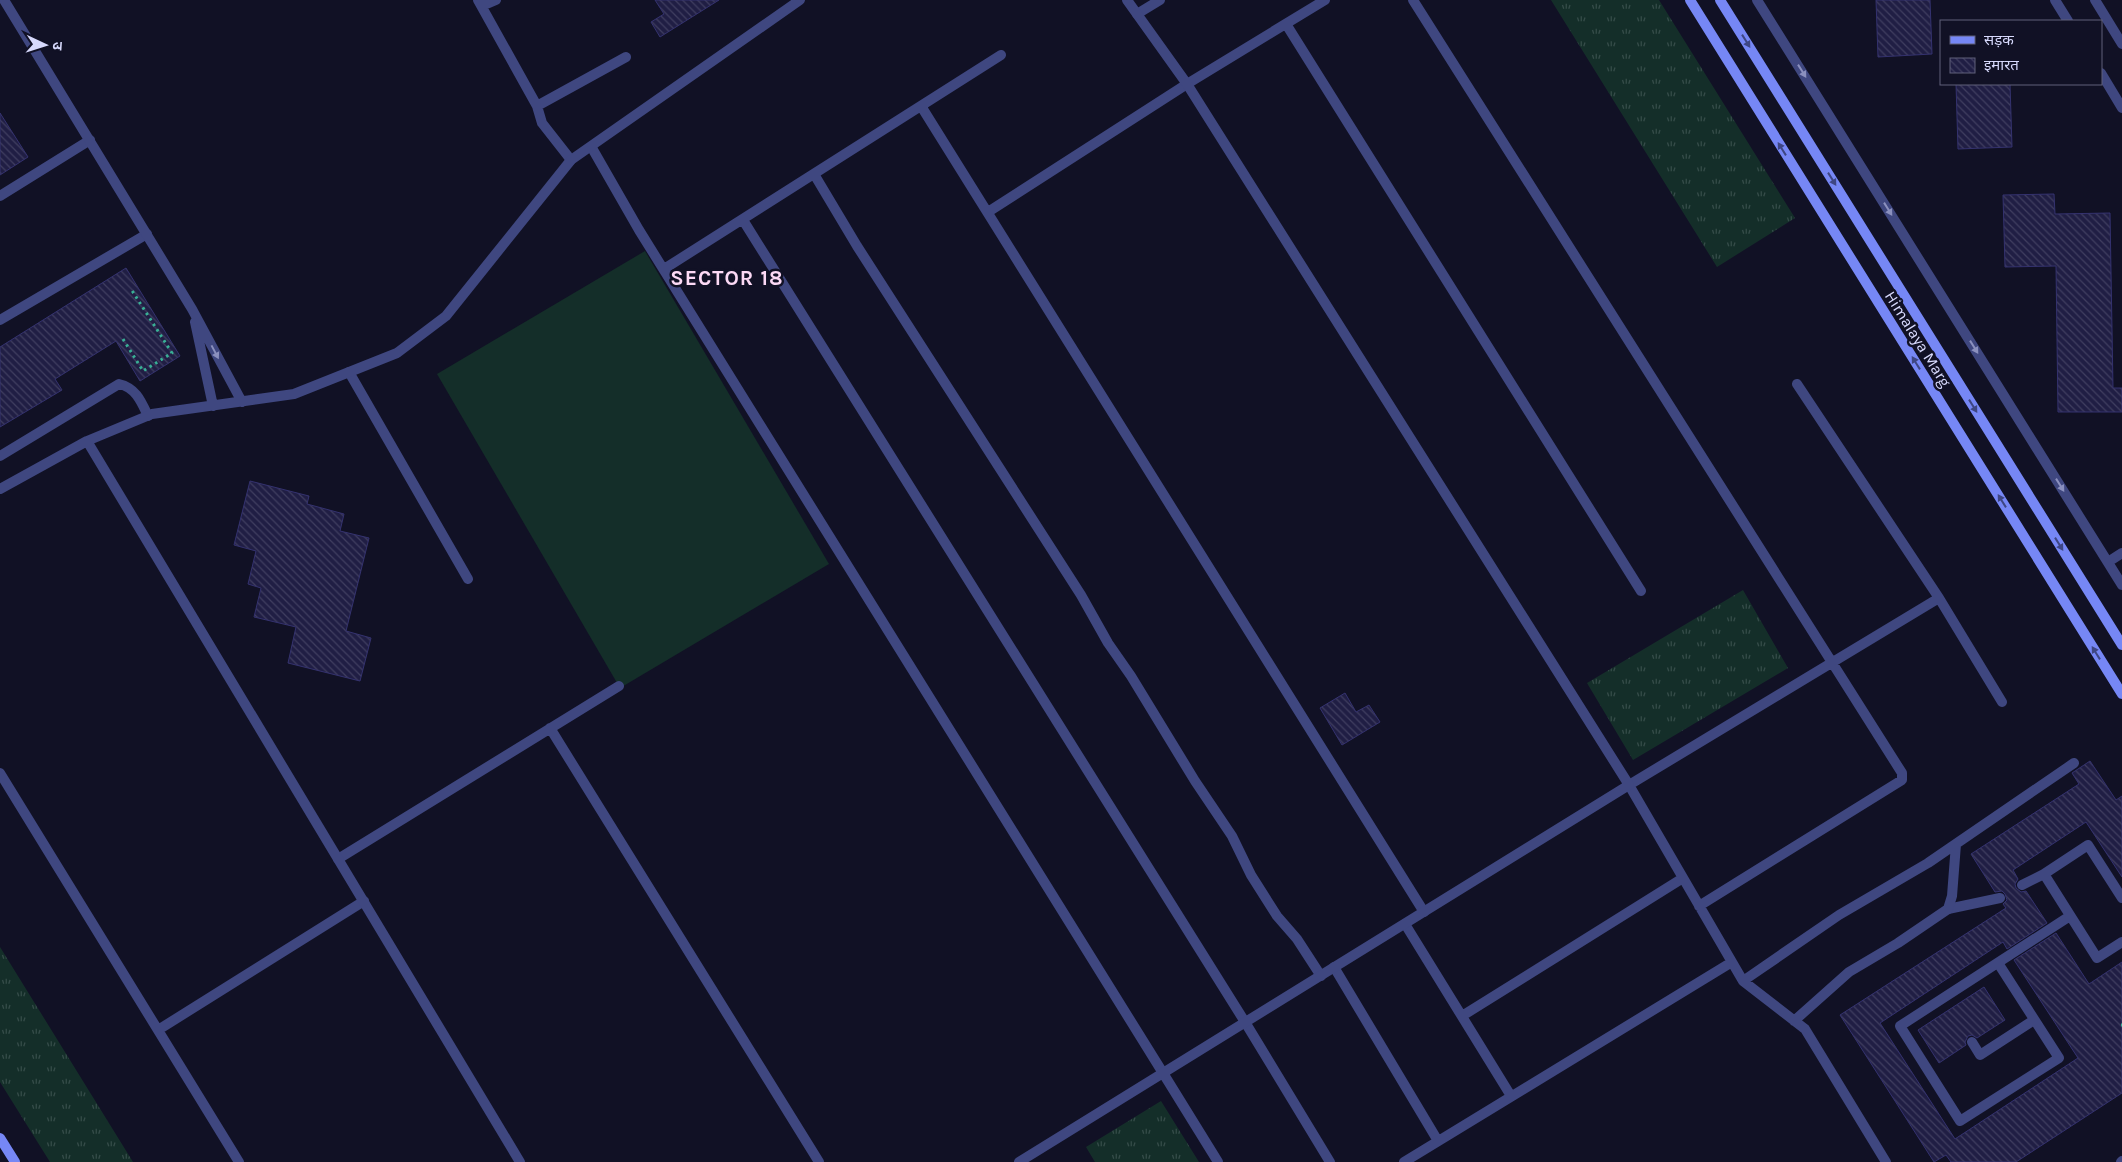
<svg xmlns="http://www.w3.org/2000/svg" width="2122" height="1162" font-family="Karla,'Noto Sans Devanagari',sans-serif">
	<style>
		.grass { fill: url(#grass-tufts) }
		.garden { fill: #142e29 }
		.building { fill: url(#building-back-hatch); stroke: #34326f }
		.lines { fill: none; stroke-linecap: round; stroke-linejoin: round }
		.path { stroke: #39af95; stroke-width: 3; stroke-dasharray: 2.5 4; stroke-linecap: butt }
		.service { stroke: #3f4780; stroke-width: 10 }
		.minor { stroke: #3f4780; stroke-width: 10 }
		.tertiary { stroke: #3f4780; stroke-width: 10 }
		.secondary { stroke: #7687f5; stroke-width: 10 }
		.oneway { fill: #3e4683 }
		.oneway2 { fill: #8b90be }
		.labels { text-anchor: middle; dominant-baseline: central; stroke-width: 5; stroke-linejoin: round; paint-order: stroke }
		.street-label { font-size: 16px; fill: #d7d9fc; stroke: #111125 }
		.district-label { font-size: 21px; font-weight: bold; letter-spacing: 1px; fill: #fcd9f5; stroke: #111125 }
	</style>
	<defs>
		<pattern id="grass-tufts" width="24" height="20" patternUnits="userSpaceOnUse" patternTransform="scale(1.25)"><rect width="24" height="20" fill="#142e29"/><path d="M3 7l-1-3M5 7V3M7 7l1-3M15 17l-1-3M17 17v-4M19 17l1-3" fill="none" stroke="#354c49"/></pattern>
		<pattern id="building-back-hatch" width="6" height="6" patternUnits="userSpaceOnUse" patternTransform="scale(1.25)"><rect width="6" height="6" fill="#201e44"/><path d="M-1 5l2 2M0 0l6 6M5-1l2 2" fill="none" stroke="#403e60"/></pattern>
	</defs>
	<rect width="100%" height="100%" fill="#111125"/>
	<path class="grass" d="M1551 0H1659L1795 218 1717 267Z
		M1743 590 1788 668 1633 760 1587 683Z
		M0 947 133 1162H50L0 1082Z
		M1161 1101 1199 1162H1095L1086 1147Z"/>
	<path class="garden" d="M645 251 829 564 620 688 437 374Z"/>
	<path class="building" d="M655 0H719L660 37 651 22 664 14Z
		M1876 0H1930L1932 54 1878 57Z
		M1956 84H2010L2012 147 1958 149Z
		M0 113 28 157 0 175Z
		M2054 194 2055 214 2110 213 2113 388H2122V412H2058L2056 266 2005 267 2003 195Z
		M126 268 180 356 140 381 116 341 55 379 62 390 0 427V347Z
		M250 481 309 496 307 504 344 514 340 531 369 538 346 631 371 638 360 681 288 663 296 627 254 617 261 588 248 584 256 551 234 545Z
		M1345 693 1356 712 1369 705 1380 722 1342 745 1320 708Z
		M2090 761 2116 800 2122 796V877L2086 822 2013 870 2018 879 2015 884 2016 888 2021 892 2026 891 2047 923 2007 949 2003 942 1880 1023 1955 1139 2078 1058 2014 960 2056 933 2089 984 2122 962V1093L2016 1162H1951L1946 1155 1934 1162 1840 1015 2006 908 2003 904 2007 900 2005 894 2002 891 1995 892 1971 854 2079 784 2072 773Z
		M1984 987 2005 1020 1977 1038 1972 1035 1968 1036 1965 1042 1966 1045 1939 1063 1918 1030Z"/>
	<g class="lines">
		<path class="path" d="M123 339 143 371 172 353 131 289
			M2121 1025H2122"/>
		<path class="service" d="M349 372 468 579
			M2022 885 2044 874
			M2122 898 2088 845 2044 874 2097 958 2122 942
			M1948 909 2000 898
			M1998 963 2059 1058 1960 1121 1900 1026 2070 916
			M1972 1042 1980 1055 2034 1020
			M2121 1162 2122 1161"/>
		<path class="minor" d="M478 0 537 106 542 123 571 160
			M1413 0 1902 773V780L1699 906
			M1757 0 2122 585
			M2055 0 2068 21
			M2095 0 2122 44
			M482 6 496 0
			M1137 14 1160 0
			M1286 24 1641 591
			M2101 73 2122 108
			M537 106 626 57
			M921 106 1424 912
			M592 148 639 230 1163 1073
			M814 174 857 246 1081 595 1108 643 1131 676 1195 781 1232 836 1251 875 1277 916 1297 939 1321 976
			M0 196 90 140
			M988 212 1187 84 1325 0
			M743 220 1245 1022 1330 1162
			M664 269 1001 55
			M0 320 147 234
			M1797 384 1939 598 2002 702
			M0 456 119 384C136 388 141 401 148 416
			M2108 562 2122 553
			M550 728 819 1162
			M0 773 239 1162
			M338 859 619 686
			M1405 924 1511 1096
			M1334 967 1438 1141
			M1743 981 1839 915 1928 863 2074 763
			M1462 1016 1683 878
			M1794 1021 1849 972 1898 943 1948 909 1952 896 1956 844
			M158 1030 364 901
			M1404 1162 1732 962
			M1886 1162 1805 1029 1743 981 1629 785 1939 598"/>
		<path class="tertiary" d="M4 0 192 309 242 402
			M195 322 213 406
			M87 441 520 1162
			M0 489 87 441 152 414 294 394 397 353 446 316 571 160 800 0
			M1163 1073 1218 1162
			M1019 1162 1629 785 1187 84 1127 0"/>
		<path class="secondary" d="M1690 0 2122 694
			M1720 0 2122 645
			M0 1138 15 1162"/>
	</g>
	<defs><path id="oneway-solid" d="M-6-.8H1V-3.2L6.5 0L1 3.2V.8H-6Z" transform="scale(1.25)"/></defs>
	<g class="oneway">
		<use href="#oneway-solid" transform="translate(1746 41) rotate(58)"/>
		<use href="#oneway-solid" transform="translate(1782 149) rotate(-122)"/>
		<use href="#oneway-solid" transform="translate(1832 179) rotate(58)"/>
		<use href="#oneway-solid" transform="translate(1916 363) rotate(-122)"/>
		<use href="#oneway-solid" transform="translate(1973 406) rotate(58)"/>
		<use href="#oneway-solid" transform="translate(2002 501) rotate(-122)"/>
		<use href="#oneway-solid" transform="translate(2059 544) rotate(58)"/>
		<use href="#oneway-solid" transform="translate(2096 653) rotate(-122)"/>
	</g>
	<g class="oneway2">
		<use href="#oneway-solid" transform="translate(1802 71) rotate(58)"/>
		<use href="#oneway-solid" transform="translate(1888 209) rotate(58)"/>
		<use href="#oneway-solid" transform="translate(1974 347) rotate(58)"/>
		<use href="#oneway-solid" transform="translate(215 352) rotate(62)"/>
		<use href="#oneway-solid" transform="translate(2060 485) rotate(58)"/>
	</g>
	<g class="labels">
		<g class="street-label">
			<text transform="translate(1918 339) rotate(58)">Himalaya Marg</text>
		</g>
		<g class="district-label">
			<text x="727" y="278">SECTOR 18</text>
		</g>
	</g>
	<rect x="1940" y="20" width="162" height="65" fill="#111125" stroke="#60617b"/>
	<rect x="1950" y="36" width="25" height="8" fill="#7687f5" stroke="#60617b"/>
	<text x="1984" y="45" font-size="15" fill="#d7d9fc">सड़क</text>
	<rect x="1950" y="58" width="25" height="15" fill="url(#building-back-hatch)" stroke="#60617b"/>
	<text x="1984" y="70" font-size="15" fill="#d7d9fc">इमारत</text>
	<g transform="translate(45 45) rotate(94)" stroke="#111125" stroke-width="4" paint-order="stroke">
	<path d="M0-4L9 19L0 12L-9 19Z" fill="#d7d9fc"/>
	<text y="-8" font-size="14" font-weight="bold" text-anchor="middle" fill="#d7d9fc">उ</text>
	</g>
</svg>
